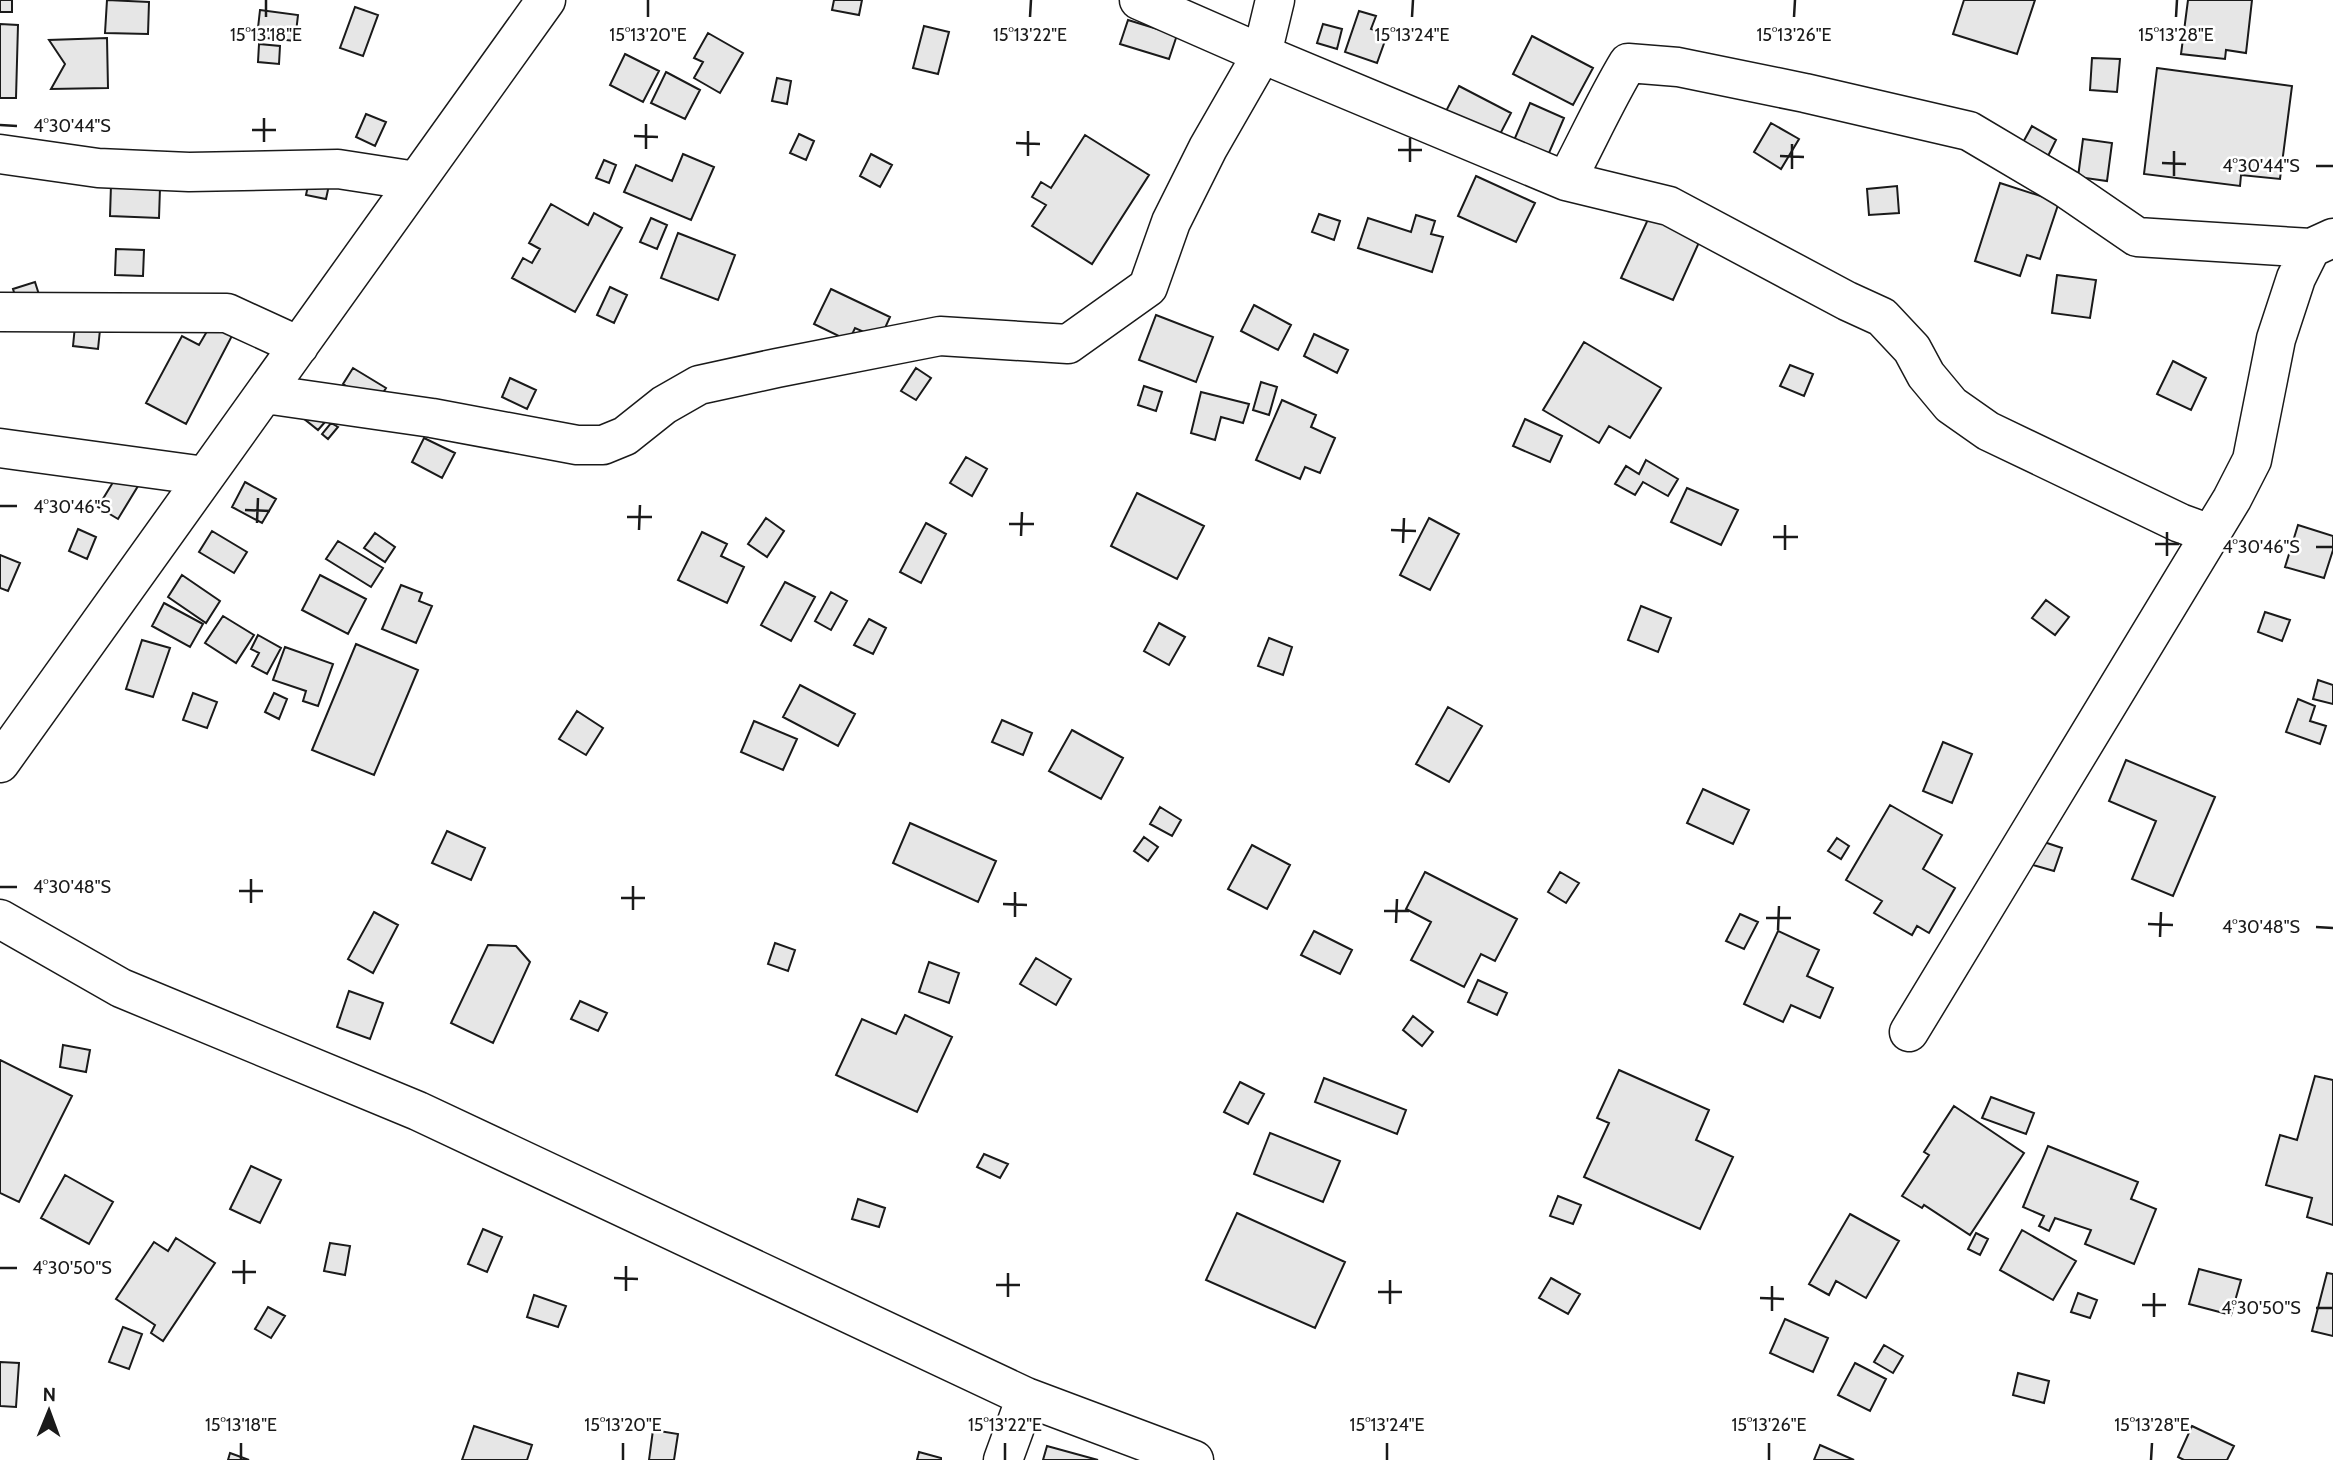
<svg xmlns="http://www.w3.org/2000/svg" width="2333" height="1460" font-family="Cabin,sans-serif">
	<style>
		.building { fill: #e6e6e6; stroke: #1a1a1a; stroke-width: 2 }
		.lines { fill: none; stroke-linecap: round; stroke-linejoin: round }
		.minor-casing { stroke: #1a1a1a; stroke-width: 41 }
		.minor { stroke: #fff; stroke-width: 38 }
		.ticks { fill: none; stroke: #1a1a1a; stroke-width: 2.5 }
		.ticks-label { font-size: 18px; text-anchor: middle; fill: #1a1a1a; stroke: #fff; stroke-width: 5; stroke-linejoin: round; paint-order: stroke }
	</style>
	<rect width="100%" height="100%" fill="#fff"/>
	<path class="building" d="M0 0H12V12H0Z
		M107 0 149 2 148 34 105 33Z
		M834 0H862L859 15 832 10Z
		M1964 0H2035L2017 54 1953 34Z
		M2188 0H2252L2246 53 2226 50 2225 59 2181 54Z
		M355 7 378 15 363 56 340 48Z
		M260 10 298 15 295 41 257 37Z
		M1359 11 1376 16 1371 29 1387 35 1377 63 1345 52Z
		M1128 20 1177 35 1169 59 1120 44Z
		M0 24 18 25 16 98H0Z
		M1323 24 1342 29 1337 49 1317 43Z
		M924 26 949 32 938 74 913 68Z
		M708 33 743 53 720 93 694 78 703 62 694 58Z
		M1532 36 1593 68 1573 105 1513 74Z
		M107 38 108 88 51 89 65 64 49 40Z
		M259 44 280 46 279 64 258 62Z
		M625 54 659 71 643 102 610 85Z
		M2092 58 2120 59 2117 92 2090 90Z
		M2157 68 2292 86 2280 179 2241 175 2240 186 2144 174Z
		M666 72 700 90 685 119 651 103Z
		M777 78 791 81 787 104 772 101Z
		M1459 86 1511 113 1497 140 1445 113Z
		M1530 103 1564 118 1546 160 1512 145Z
		M366 114 386 122 375 146 356 137Z
		M1771 123 1799 139 1781 169 1754 152Z
		M2032 126 2056 140 2046 160 2021 146Z
		M799 134 814 141 806 160 790 153Z
		M1085 135 1149 175 1092 264 1032 226 1046 205 1032 197 1041 182 1051 188Z
		M2083 139 2112 143 2107 181 2078 177Z
		M683 154 714 167 691 220 624 192 636 165 672 181Z
		M871 154 892 165 880 187 860 176Z
		M604 160 616 165 609 183 596 178Z
		M1476 176 1535 203 1516 242 1458 216Z
		M309 181 329 185 326 199 306 195Z
		M2000 183 2059 202 2040 259 2027 255 2020 276 1975 261Z
		M111 185 160 188 159 218 110 216Z
		M1897 186 1899 213 1869 215 1867 189Z
		M551 204 588 225 594 213 622 228 575 312 512 278 523 258 532 263 540 249 529 243Z
		M1319 214 1340 221 1334 240 1312 232Z
		M1416 215 1435 221 1431 234 1443 237 1432 272 1358 248 1368 218 1411 232Z
		M1650 215 1701 238 1673 300 1621 278Z
		M651 218 667 225 657 249 640 242Z
		M678 233 735 255 718 300 661 278Z
		M116 249 144 250 143 276 115 275Z
		M2057 275 2096 280 2090 318 2052 313Z
		M35 282 41 301 19 309 13 289Z
		M610 287 627 295 614 323 597 315Z
		M831 289 890 317 880 339 855 328 849 341 814 324Z
		M1254 305 1291 325 1278 350 1241 331Z
		M1156 315 1213 337 1196 382 1139 360Z
		M76 316 101 320 98 349 73 346Z
		M213 321 234 332 186 424 146 403 182 336 199 345Z
		M1314 334 1348 350 1337 373 1304 356Z
		M1584 342 1661 388 1630 438 1609 426 1599 443 1543 410Z
		M2173 361 2206 378 2191 410 2157 394Z
		M1790 365 1813 374 1804 396 1780 386Z
		M353 368 386 388 376 404 343 384Z
		M916 368 931 378 916 400 901 391Z
		M510 378 536 390 527 409 502 397Z
		M1261 382 1277 387 1269 415 1253 410Z
		M1144 386 1162 392 1156 411 1138 405Z
		M1201 392 1249 404 1243 423 1221 417 1215 440 1191 433Z
		M1282 400 1316 415 1311 427 1335 438 1320 473 1305 467 1300 479 1256 460Z
		M300 401 325 422 318 430 293 410Z
		M1525 419 1562 436 1550 462 1513 446Z
		M331 423 338 427 328 439 322 434Z
		M424 438 455 453 442 478 412 462Z
		M966 457 987 469 972 496 950 483Z
		M1646 460 1678 479 1668 496 1643 482 1635 495 1615 484 1626 466 1639 474Z
		M118 474 138 486 118 519 98 507Z
		M245 482 276 499 262 523 232 507Z
		M1687 488 1738 510 1721 545 1671 522Z
		M1137 493 1204 526 1177 579 1111 546Z
		M766 518 784 531 767 557 748 544Z
		M1429 518 1459 534 1430 590 1400 575Z
		M926 523 946 534 921 583 900 572Z
		M2298 525 2333 536V550L2324 578 2285 567Z
		M78 529 96 537 87 559 69 551Z
		M212 531 247 552 234 573 199 552Z
		M702 532 727 544 721 556 744 567 727 603 678 580Z
		M375 533 395 547 385 562 364 548Z
		M338 541 383 568 371 587 326 559Z
		M0 555 20 563 8 591 0 588Z
		M182 575 220 601 206 623 168 597Z
		M320 575 366 599 348 634 302 610Z
		M785 582 815 597 791 641 761 625Z
		M401 585 422 593 419 601 432 606 416 643 382 629Z
		M831 592 847 601 831 630 815 621Z
		M2046 600 2069 617 2055 635 2032 618Z
		M164 603 203 624 190 647 152 626Z
		M1641 606 1671 618 1658 652 1628 640Z
		M2265 612 2290 620 2282 641 2258 632Z
		M223 616 254 635 236 663 205 643Z
		M869 619 886 628 873 654 854 645Z
		M1159 623 1185 637 1169 665 1144 651Z
		M258 635 281 648 267 674 252 666 259 653 251 649Z
		M1269 638 1292 647 1283 675 1258 666Z
		M142 640 170 648 153 697 126 689Z
		M356 644 418 670 374 775 312 750Z
		M285 647 333 664 318 706 303 701 306 691 273 680Z
		M2318 680 2333 685V704L2313 699Z
		M800 685 855 714 838 746 783 717Z
		M193 693 217 702 207 728 183 720Z
		M274 693 287 699 279 719 265 712Z
		M2298 699 2315 706 2310 721 2326 726 2320 744 2286 732Z
		M1448 707 1482 726 1449 782 1416 764Z
		M577 711 603 728 586 755 559 739Z
		M1002 720 1032 733 1023 755 992 742Z
		M754 721 797 739 783 770 741 752Z
		M1072 730 1123 758 1101 799 1049 771Z
		M1943 742 1972 754 1952 803 1923 791Z
		M2126 760 2215 797 2173 896 2132 879 2156 821 2109 801Z
		M1703 789 1749 810 1733 844 1687 823Z
		M1890 805 1942 835 1923 869 1955 888 1929 933 1917 926 1912 935 1874 913 1882 901 1846 880Z
		M1160 807 1181 820 1172 836 1150 824Z
		M910 823 996 861 978 902 893 863Z
		M447 831 485 848 471 880 432 863Z
		M1144 837 1158 847 1148 861 1134 851Z
		M1837 838 1849 846 1841 859 1828 851Z
		M2041 841 2062 848 2054 871 2033 865Z
		M1252 845 1290 865 1267 909 1228 889Z
		M1425 872 1517 919 1495 961 1481 954 1464 987 1411 960 1431 922 1406 909Z
		M1560 872 1579 883 1566 903 1548 892Z
		M374 912 398 925 373 973 348 959Z
		M1740 914 1758 922 1744 949 1726 941Z
		M1314 931 1352 950 1340 974 1301 955Z
		M1778 931 1819 950 1807 976 1833 988 1820 1018 1791 1005 1783 1022 1744 1004Z
		M775 943 795 950 788 971 768 964Z
		M488 945 516 946 530 962 493 1043 451 1023Z
		M1036 958 1071 979 1056 1005 1020 984Z
		M929 962 959 973 949 1003 919 992Z
		M1478 980 1507 993 1497 1015 1468 1002Z
		M349 991 383 1003 370 1039 337 1027Z
		M580 1001 607 1013 598 1031 571 1019Z
		M905 1015 952 1037 917 1112 836 1075 862 1019 896 1034Z
		M1413 1016 1433 1032 1422 1046 1403 1030Z
		M63 1045 90 1050 86 1072 60 1067Z
		M0 1060 72 1096 19 1202 0 1193Z
		M1619 1070 1709 1110 1696 1140 1733 1157 1700 1229 1584 1177 1609 1123 1597 1118Z
		M2315 1076 2333 1080V1225L2307 1217 2312 1198 2266 1185 2280 1135 2297 1140Z
		M1324 1078 1406 1110 1397 1134 1315 1102Z
		M1240 1082 1264 1094 1248 1124 1224 1112Z
		M1991 1097 2034 1113 2026 1134 1982 1118Z
		M1954 1106 2024 1153 1970 1235 1924 1205 1922 1208 1902 1196 1929 1155 1924 1152Z
		M1270 1133 1340 1161 1323 1202 1254 1174Z
		M2048 1146 2138 1182 2131 1199 2156 1209 2134 1264 2085 1244 2091 1230 2055 1218 2049 1231 2039 1226 2044 1216 2023 1207Z
		M984 1154 1008 1164 1000 1178 977 1167Z
		M251 1166 281 1180 260 1223 230 1209Z
		M65 1175 113 1202 89 1244 41 1218Z
		M1558 1196 1581 1205 1573 1224 1550 1216Z
		M858 1199 885 1208 879 1227 852 1219Z
		M1237 1213 1345 1262 1315 1328 1206 1280Z
		M1850 1214 1899 1241 1866 1298 1836 1281 1829 1295 1809 1284Z
		M483 1229 502 1237 487 1272 468 1264Z
		M2022 1230 2076 1261 2053 1300 2000 1270Z
		M1976 1233 1988 1239 1980 1255 1968 1249Z
		M176 1238 215 1263 163 1341 151 1333 155 1325 116 1299 154 1242 168 1251Z
		M330 1243 350 1246 345 1275 324 1271Z
		M2199 1269 2241 1280 2231 1315 2189 1304Z
		M2327 1273 2333 1274V1336L2312 1331Z
		M1551 1278 1580 1294 1568 1314 1539 1298Z
		M2078 1293 2097 1300 2090 1318 2071 1312Z
		M534 1295 566 1306 558 1327 527 1317Z
		M268 1307 285 1316 271 1338 255 1329Z
		M1785 1319 1828 1338 1813 1372 1770 1353Z
		M123 1327 142 1334 129 1369 109 1362Z
		M1884 1345 1903 1356 1893 1373 1874 1362Z
		M0 1362 19 1363 16 1407 0 1406Z
		M1855 1363 1886 1379 1870 1411 1838 1395Z
		M2018 1373 2049 1381 2044 1403 2013 1395Z
		M474 1426 532 1445 527 1460H462Z
		M2192 1426 2234 1446 2227 1460H2184L2178 1457Z
		M653 1430 678 1434 674 1460H649Z
		M1820 1445 1854 1460H1814Z
		M1047 1446 1098 1460H1043Z
		M919 1452 941 1458V1460H917Z
		M230 1453 249 1460H228Z"/>
	<g class="lines">
		<defs>
			<path id="minor" d="M1139 0 1262 54 1566 181 1669 206 1847 301 1882 317 1912 349 1926 375 1951 405 1988 431 2180 523 2210 534
				M0 154 98 168 189 172 338 169 416 181
				M1566 181C1587 142 1605 101 1628 63L1678 67 1805 93 1969 131 2067 189 2137 237 2311 248
				M0 312 227 313 299 346
				M265 394 432 418 577 445H603L625 436 664 405 699 385 777 368 940 336 1068 344 1148 287 1171 222 1208 148 1262 54 1275 0
				M0 448 205 476
				M0 763 546 0
				M0 919 121 988 418 1111 1026 1397 1194 1460
				M1909 1032 2232 499 2252 460 2276 339 2296 278 2311 248 2333 238
				M1003 1460 1026 1397"/>
		</defs>
		<use href="#minor" class="minor-casing"/>
		<use href="#minor" class="minor"/>
	</g>
	<path class="ticks" d="M266 17V0M648 17V0M1030 17 1031 0M1412 17 1413 0M1794 17 1795 0M2176 17 2177 0M0 125 17 126M252 130H276M634 136 658 137M264 142V118M1016 143 1040 144M646 149V124M1398 150H1422M1028 156V131M1780 156 1804 157M1410 162V138M2162 163 2186 164M2316 166H2333M1792 169V144M2174 176V151M0 506H17M245 510 270 511M627 517H652M257 523 258 498M1009 524H1034M639 530 640 505M1391 530 1416 531M1021 536 1022 512M1773 537H1798M1403 543 1404 518M2155 544H2179M2316 547H2333M1785 550V525M2167 556V532M0 887H17M239 891H263M621 898H645M251 903V879M1003 904 1027 905M633 910V886M1384 911H1409M1015 917V892M1766 918H1791M1396 923 1397 899M2148 924 2173 925M2316 927 2333 928M1778 930 1779 906M2160 937 2161 912M0 1268H17M232 1272H256M614 1278 638 1279M244 1284V1260M996 1285H1020M626 1291V1266M1378 1292H1402M1008 1297V1273M1760 1298 1784 1299M1390 1304V1280M2142 1305H2166M2316 1308H2333M1772 1311V1286M2154 1317V1293M241 1460V1443M623 1460V1443M1005 1460V1443M1387 1460V1443M1769 1460V1443M2151 1460 2152 1443"/>
	<g class="ticks-label">
		<text x="266" y="41">15°13'18"E</text>
		<text x="648" y="41">15°13'20"E</text>
		<text x="1030" y="41">15°13'22"E</text>
		<text x="1412" y="41">15°13'24"E</text>
		<text x="1794" y="41">15°13'26"E</text>
		<text x="2176" y="41">15°13'28"E</text>
		<text x="72" y="132">4°30'44"S</text>
		<text x="2261" y="172">4°30'44"S</text>
		<text x="72" y="513">4°30'46"S</text>
		<text x="2261" y="553">4°30'46"S</text>
		<text x="72" y="893">4°30'48"S</text>
		<text x="2261" y="933">4°30'48"S</text>
		<text x="72" y="1274">4°30'50"S</text>
		<text x="2261" y="1314">4°30'50"S</text>
		<text x="241" y="1431">15°13'18"E</text>
		<text x="623" y="1431">15°13'20"E</text>
		<text x="1005" y="1431">15°13'22"E</text>
		<text x="1387" y="1431">15°13'24"E</text>
		<text x="1769" y="1431">15°13'26"E</text>
		<text x="2152" y="1431">15°13'28"E</text>
	</g>
	<g transform="translate(49 1411) rotate(1)" stroke="#ffffff" stroke-width="5" paint-order="stroke">
	<path d="M0-5L12 26L0 18L-12 26Z" fill="#1a1a1a"/>
	<text y="-10" font-size="19" font-weight="bold" text-anchor="middle" fill="#1a1a1a">N</text>
	</g>
</svg>
